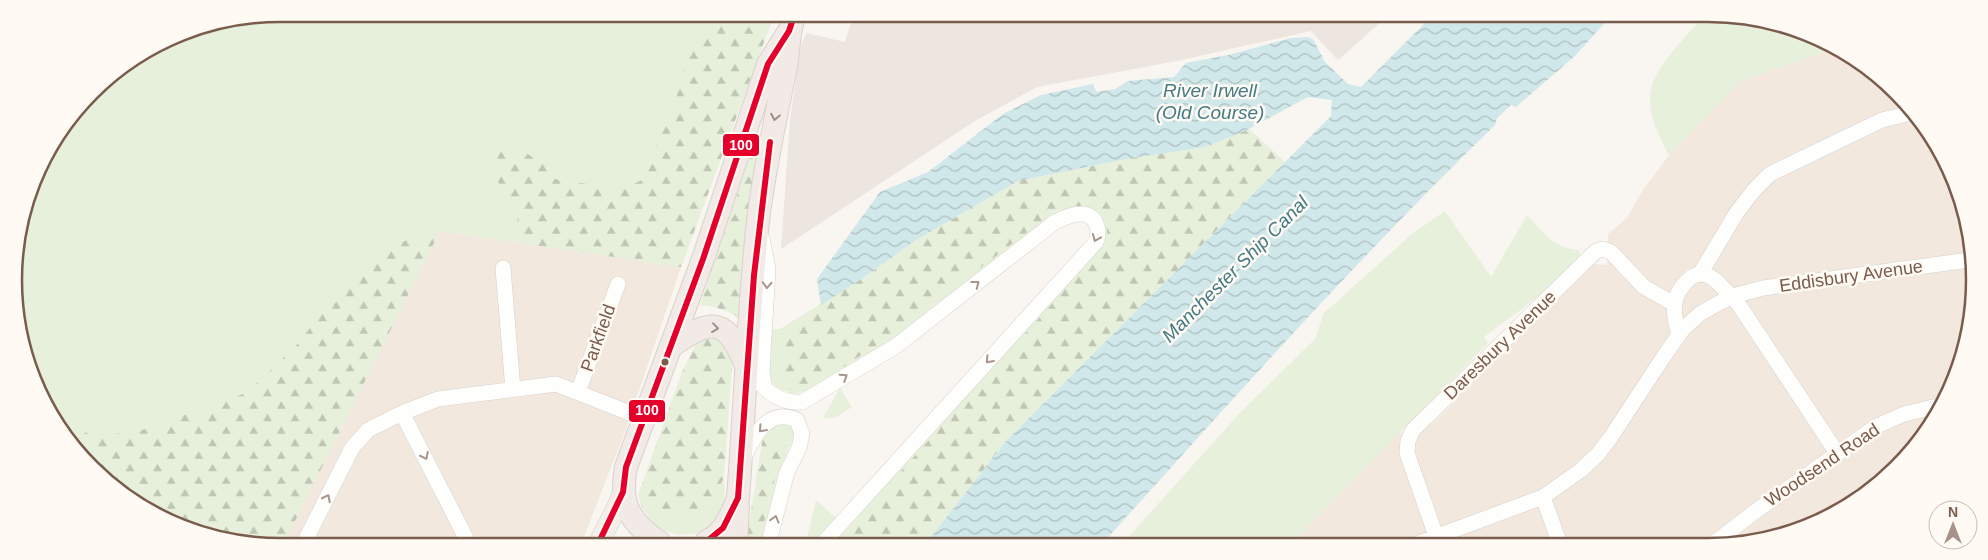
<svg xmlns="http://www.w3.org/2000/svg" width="1988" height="560" font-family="Helvetica,sans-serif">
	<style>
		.residential { fill: #f2e8de }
		.industrial { fill: #ede5e0 }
		.green { fill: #e7f0db }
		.forest { fill: url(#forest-firs) }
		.water { fill: url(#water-waves) }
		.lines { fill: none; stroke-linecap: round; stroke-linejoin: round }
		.minor-casing { stroke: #d7d1cb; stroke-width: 16 }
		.major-casing { stroke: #dad1cc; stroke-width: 21 }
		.highway-casing { stroke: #dad1cc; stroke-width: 24 }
		.minor { stroke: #fefefd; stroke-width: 15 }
		.major { stroke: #f3eee8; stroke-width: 20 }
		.highway { stroke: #f2eae7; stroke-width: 22 }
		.bus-1-casing { stroke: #fffaf3; stroke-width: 10 }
		.bus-1 { stroke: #e4002b; stroke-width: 6 }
		.oneway { stroke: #a48e83 }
		.oneway2 { stroke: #a8958b }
		.bus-dot { fill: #7a5c4d; stroke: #fffaf3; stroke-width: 2 }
		.labels { text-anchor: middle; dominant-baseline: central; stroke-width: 5; stroke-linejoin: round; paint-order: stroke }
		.street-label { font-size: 18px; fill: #7a5c4d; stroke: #fffaf3 }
		.water-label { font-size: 19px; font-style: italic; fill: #437c86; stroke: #fffaf3 }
		.rim { fill: none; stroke: #7a5c4d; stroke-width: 2.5 }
		.line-badge { stroke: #fffaf3; stroke-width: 2 }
		.badge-label { font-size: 14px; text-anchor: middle; font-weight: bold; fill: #fff }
	</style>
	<defs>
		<pattern id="forest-firs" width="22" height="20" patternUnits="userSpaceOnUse" patternTransform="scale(1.25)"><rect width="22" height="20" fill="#e7f0db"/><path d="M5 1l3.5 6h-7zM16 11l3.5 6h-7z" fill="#c0c6b4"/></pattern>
		<pattern id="water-waves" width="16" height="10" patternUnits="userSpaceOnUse" patternTransform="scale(1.25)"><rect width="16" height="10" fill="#d0e8ea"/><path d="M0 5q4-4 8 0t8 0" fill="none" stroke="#aebfc0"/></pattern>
	</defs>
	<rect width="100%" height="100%" fill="#f9f5f0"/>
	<path class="residential" d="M1834 49 1856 58 1929 132 1969 228V332L1939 413 1884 480 1810 526 1742 544 1292 543 1397 434 1432 424 1593 264 1607 265 1608 234 1627 218 1643 190 1669 155 1741 81Z
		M440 231 681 267 626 429 582 542 285 541Z"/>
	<path class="industrial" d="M853 16 1376 18 1381 22 1338 60 1311 31 1177 61 1037 87 975 121 781 249 790 120 801 46 806 33 845 42Z"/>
	<path class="green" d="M280 14 774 15 681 267 440 231 285 541H228L147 510 69 442 28 365 14 262 41 162 104 80 178 34Z
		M1701 19H1760L1834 49 1741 81 1669 155C1660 138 1649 118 1650 98 1650 71 1684 39 1701 19Z
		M1079 206C1102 209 1111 221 1107 244L837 542H834L1104 242C1110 219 1096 217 1079 208L891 341 806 391 790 396 789 392C777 389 772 386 769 373L771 329H780V382L794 391 805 388 832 374 888 338 1047 216 1066 207Z
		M1445 211 1491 277 1527 215C1544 233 1552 248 1579 250L1580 256C1555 288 1516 312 1484 337L1488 343 1292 543H1123L1238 415 1316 338 1323 314 1412 234Z
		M840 388 852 407 835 418H823Z
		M780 422 792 426 795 435 779 471 761 542H759L777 470 787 446 768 430Z
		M724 478C724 488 726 500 723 509 714 537 674 542 654 524 650 519 646 513 642 508L662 514 711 501Z
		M816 500 837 519 817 542H806Z"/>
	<path class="forest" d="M705 15H774L681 267 520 243 517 213 494 175V140L521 150 542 163 555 179 600 186H629L646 178 662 125 675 105 681 77Z
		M1249 129 1285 162 1006 441 927 542H837L1106 244C1114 207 1083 200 1055 211L888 338 832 374 805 388 794 391 786 388 780 382V329L866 276 916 240 1018 181 1126 159 1206 147Z
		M760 141V149L743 321C727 309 719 308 700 305L755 142Z
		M440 231 285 541H228L147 510 69 442 56 417 95 437 142 430 246 393 295 347 363 261 411 238Z
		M709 337C729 341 730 345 732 365L724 478 711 501 687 514H662L642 508 638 495 682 372 696 343Z
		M768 430 787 446 777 470 759 542H746L763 437Z"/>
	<path class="water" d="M1430 18H1609L1575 56 1516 107 1511 105 1497 118 1495 125C1358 258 1231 401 1103 543L927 542 1006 441 1331 116 1332 100 1308 97 1249 129 1206 147 1126 159 1018 181 916 240 866 276 821 305 817 279 880 192 928 172 1003 114 1041 95 1093 84 1096 92 1115 89 1128 81 1174 77 1186 63 1228 55 1291 38 1307 37 1313 39 1325 62 1348 84 1361 87Z"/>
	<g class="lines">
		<defs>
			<path id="minor" d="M762 239 768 268 762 372 764 385
				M503 268 513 390
				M1700 274 1737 212 1755 189 1770 174 1882 120 1911 113
				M1679 335C1673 314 1670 297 1688 280 1692 276 1699 273 1706 275 1718 278 1723 291 1733 296L1837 453
				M746 366C761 386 775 404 802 402L896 346 1055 222C1063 218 1070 215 1079 214 1096 213 1101 229 1096 242L824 542
				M578 392 618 284
				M402 413 468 542
				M744 457C755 435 768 407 797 420L802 434 799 448 787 472 769 542
				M1543 497 1560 544
				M1436 536 1407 453 1408 441 1413 430 1596 251 1603 249 1611 252 1644 287 1674 304
				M305 541 352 448 368 430 402 413 438 399 556 384 645 419
				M1419 543 1543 497 1581 470 1598 454 1611 437 1662 359 1683 329 1701 313 1717 304 1733 296 1763 288 1969 260
				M1713 544 1753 513 1877 426 1904 414 1942 405"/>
			<path id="major" d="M599 542 617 507 623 492"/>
			<path id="highway" d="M672 346C712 317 727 318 746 366
				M659 542C629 522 619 503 626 467L703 259 768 64 789 31
				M706 542C725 532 731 516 738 498 745 406 748 313 758 221 764 171 775 121 785 72 789 53 788 34 794 16
				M736 542 738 506"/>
		</defs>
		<use href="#minor" class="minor-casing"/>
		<use href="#major" class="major-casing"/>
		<use href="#highway" class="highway-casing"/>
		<use href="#minor" class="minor"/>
		<use href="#major" class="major"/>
		<use href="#highway" class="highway"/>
		<defs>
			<path id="bus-1" d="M599 542 623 492 626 467 703 259 768 64 789 31 794 16
				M706 542 723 528 738 498 754 275 770 142"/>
		</defs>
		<use href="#bus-1" class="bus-1-casing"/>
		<use href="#bus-1" class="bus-1"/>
	</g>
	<defs><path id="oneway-chevron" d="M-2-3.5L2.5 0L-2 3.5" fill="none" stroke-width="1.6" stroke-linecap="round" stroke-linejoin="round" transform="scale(1.25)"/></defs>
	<g class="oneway">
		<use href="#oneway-chevron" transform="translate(775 117) rotate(101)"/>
		<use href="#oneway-chevron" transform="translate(715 328) rotate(7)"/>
	</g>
	<g class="oneway2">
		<use href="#oneway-chevron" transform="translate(1096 238) rotate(112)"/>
		<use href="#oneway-chevron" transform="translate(976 284) rotate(-38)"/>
		<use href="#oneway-chevron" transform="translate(767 285) rotate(93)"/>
		<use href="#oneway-chevron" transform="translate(989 360) rotate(132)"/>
		<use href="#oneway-chevron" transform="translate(844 377) rotate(-33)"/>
		<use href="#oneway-chevron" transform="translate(762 429) rotate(132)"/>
		<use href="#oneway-chevron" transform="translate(425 456) rotate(63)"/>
		<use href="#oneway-chevron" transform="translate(327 498) rotate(-63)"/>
		<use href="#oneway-chevron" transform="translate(775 519) rotate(-75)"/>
	</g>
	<circle class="bus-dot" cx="665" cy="362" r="4.5"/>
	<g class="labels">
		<g class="street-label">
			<text transform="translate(1851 276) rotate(-8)">Eddisbury Avenue</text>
			<text transform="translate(598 338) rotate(-70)">Parkfield</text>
			<text transform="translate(1500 345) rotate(-44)">Daresbury Avenue</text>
			<text transform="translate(1822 465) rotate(-34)">Woodsend Road</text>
		</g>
		<g class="water-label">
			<text x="1210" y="90">River Irwell<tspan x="1210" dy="22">(Old Course)</tspan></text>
			<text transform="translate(1235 269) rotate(-45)">Manchester Ship Canal</text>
		</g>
	</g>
	<path d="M0 0H1988V560H0ZM280 22H1708A258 258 0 0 1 1966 280V280A258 258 0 0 1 1708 538H280A258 258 0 0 1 22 280V280A258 258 0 0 1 280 22Z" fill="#fffaf3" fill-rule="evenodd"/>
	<path class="rim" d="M280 22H1708A258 258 0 0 1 1966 280V280A258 258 0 0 1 1708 538H280A258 258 0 0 1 22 280V280A258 258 0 0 1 280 22Z"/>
	<g class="line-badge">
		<rect x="722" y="133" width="38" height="24" rx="5" fill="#e4002b"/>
		<rect x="628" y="399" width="38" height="24" rx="5" fill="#e4002b"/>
	</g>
	<g class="badge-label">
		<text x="741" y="150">100</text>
		<text x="647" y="415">100</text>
	</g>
	<g transform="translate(1953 525)"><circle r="24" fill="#fffaf3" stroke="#cabbb1"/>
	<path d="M0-4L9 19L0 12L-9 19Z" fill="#a69286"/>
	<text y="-8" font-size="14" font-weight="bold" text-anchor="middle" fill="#7a5c4d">N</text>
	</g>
</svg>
